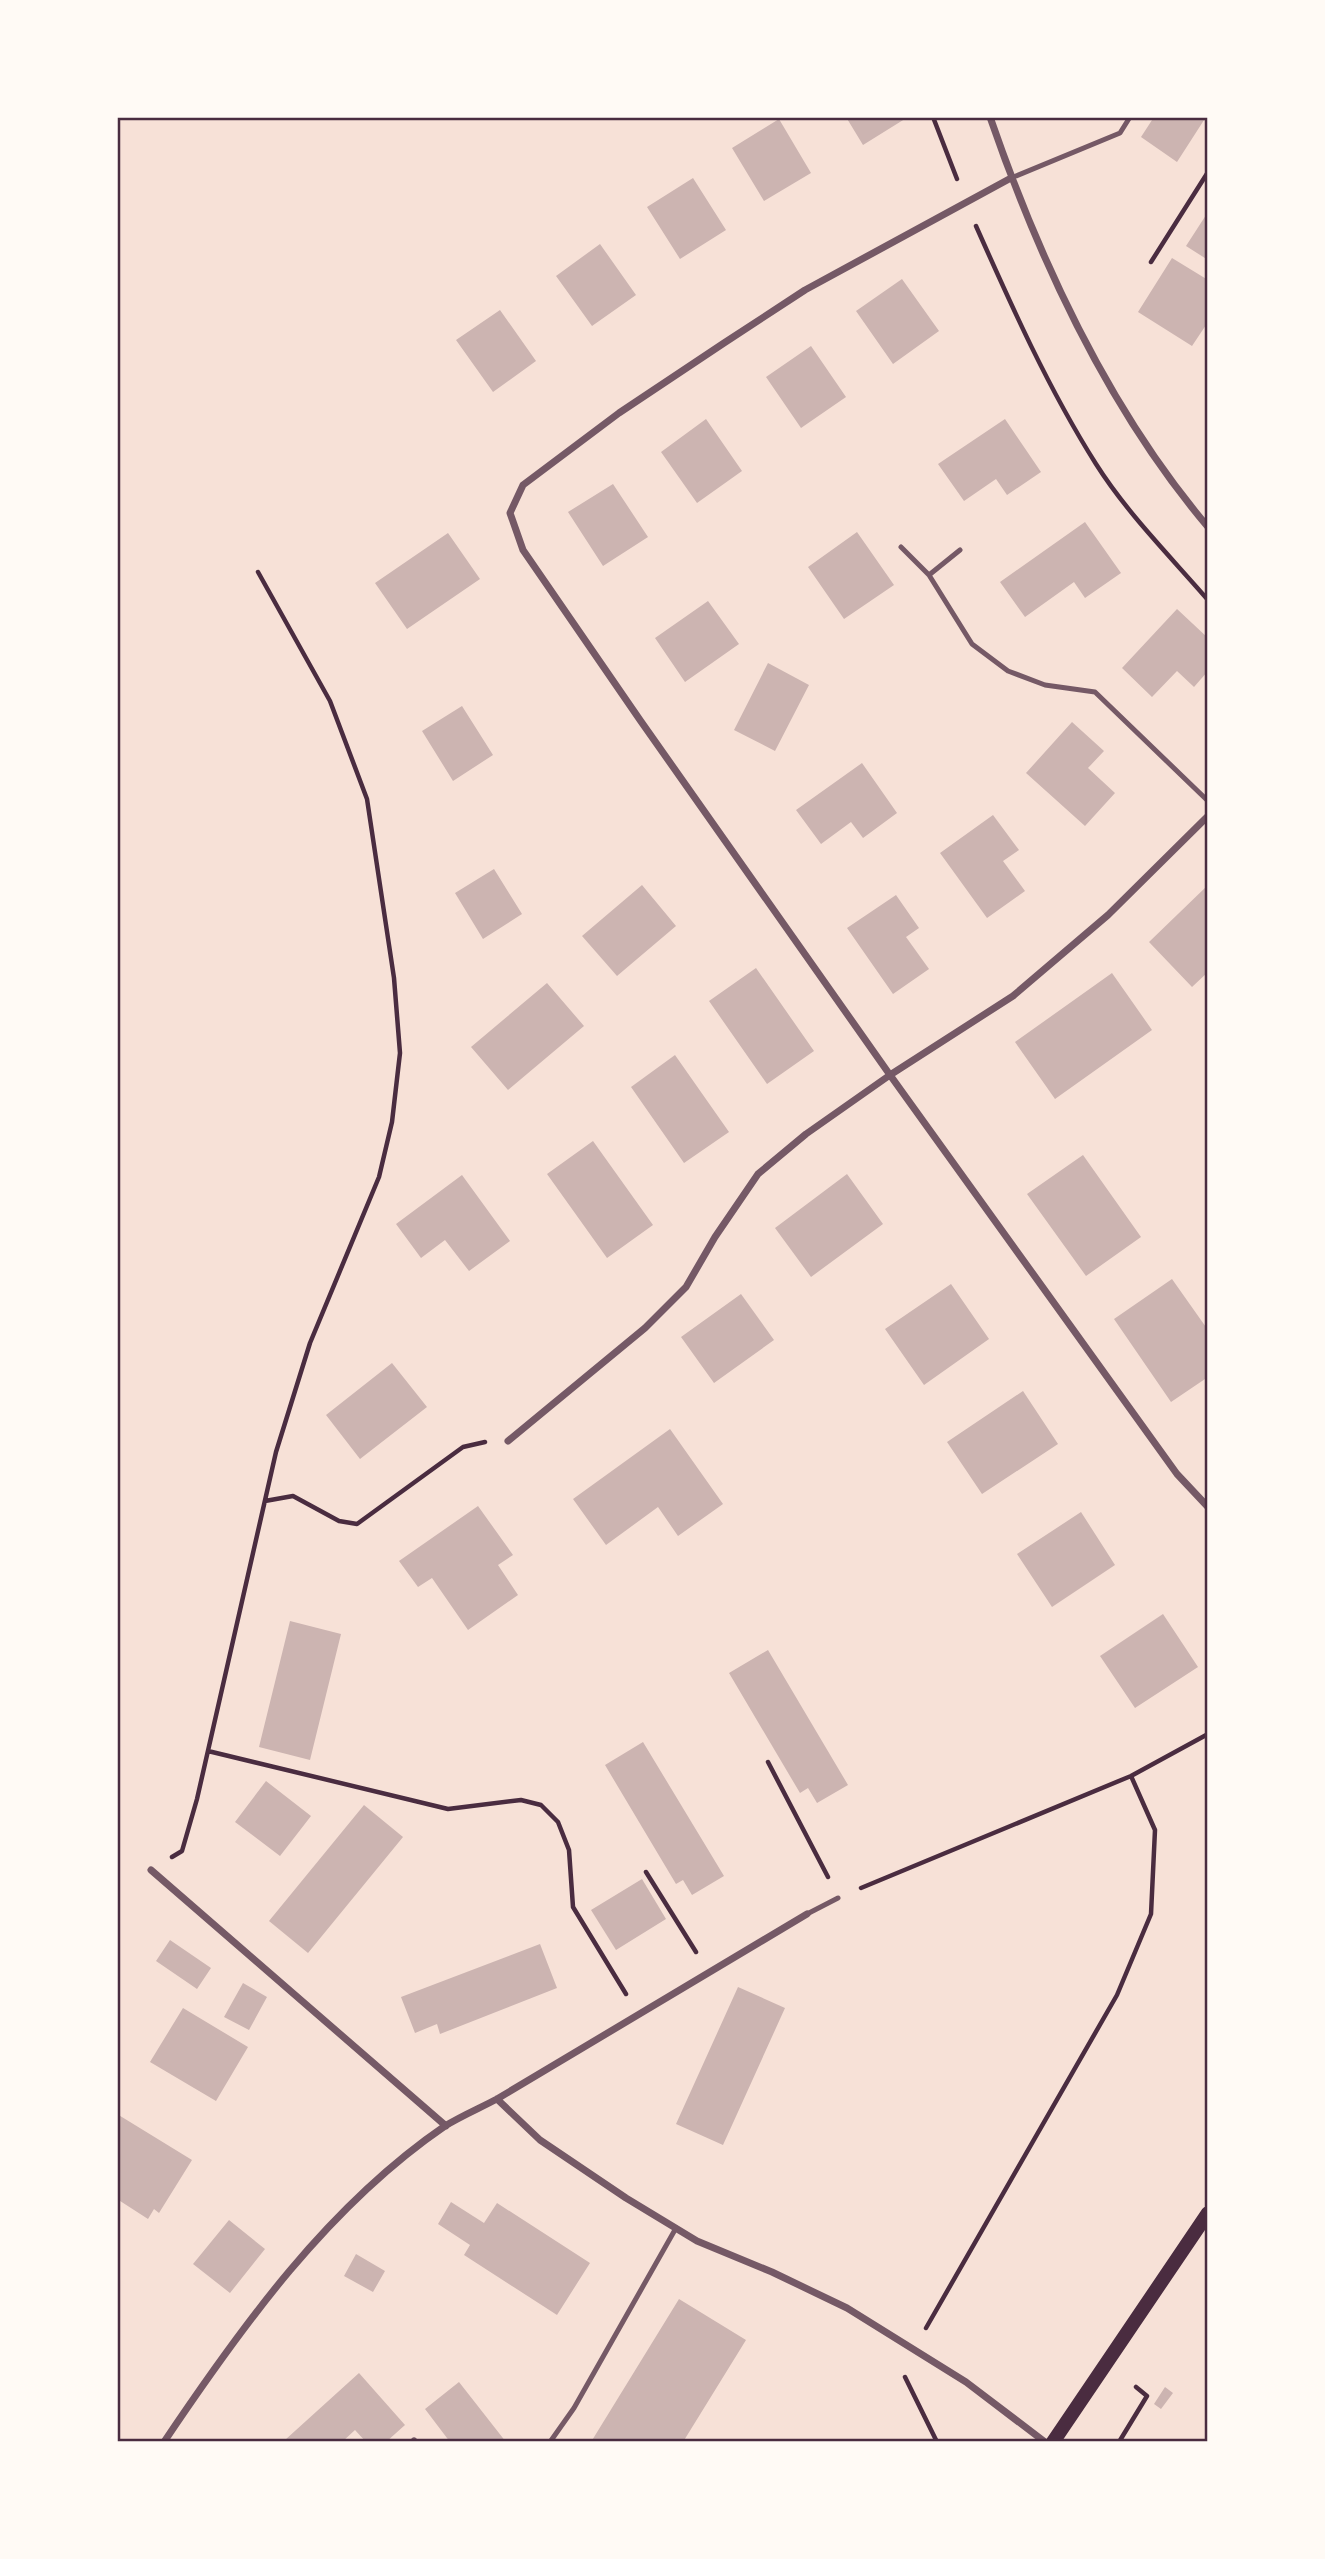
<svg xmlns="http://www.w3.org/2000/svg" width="1325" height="2559" font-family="'Golos Text',sans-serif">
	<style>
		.building { fill: #ccb4b1 }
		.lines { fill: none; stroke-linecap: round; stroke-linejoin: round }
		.path { stroke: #4a2c40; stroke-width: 4.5 }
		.service { stroke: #755966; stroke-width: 5 }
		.minor { stroke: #755966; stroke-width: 7 }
		.secondary { stroke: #4a2c40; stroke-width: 14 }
		.neatline { fill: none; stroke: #4a2c40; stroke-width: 2.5 }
	</style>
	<rect width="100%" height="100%" fill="#f7e1d7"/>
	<path class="building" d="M846 117H908L863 145Z
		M1154 117H1206L1177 162 1141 137Z
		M779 119 811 173 764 201 732 148Z
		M693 178 726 230 680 259 647 207Z
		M1208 212V260L1186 246Z
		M600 244 636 295 592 326 556 276Z
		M1172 258 1208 280V322L1192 346 1138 312Z
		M902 279 939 331 893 364 856 311Z
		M500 310 536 361 493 392 456 340Z
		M811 346 846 397 801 428 766 377Z
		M706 419 742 471 697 503 661 452Z
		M1005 419 1041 472 1007 495 996 479 964 501 938 464Z
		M613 484 648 537 603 566 568 512Z
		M1085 522 1121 573 1085 598 1074 582 1025 617 1000 582Z
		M857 532 894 585 844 619 808 567Z
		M448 533 480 579 407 629 375 583Z
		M708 601 739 644 685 682 655 638Z
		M1177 609 1208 638V671L1194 687 1177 671 1152 697 1122 668Z
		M768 663 809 685 775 751 734 730Z
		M462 706 493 755 453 781 422 731Z
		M1072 722 1104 751 1088 768 1115 793 1085 826 1026 773Z
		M862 763 897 813 863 838 851 822 821 844 796 810Z
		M993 815 1019 850 1003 861 1025 891 987 918 940 853Z
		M494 869 522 914 483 939 455 893Z
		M642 885 676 926 617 976 582 936Z
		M1208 885V972L1192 987 1149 942Z
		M896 895 919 928 906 937 929 969 893 994 847 928Z
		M756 968 814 1051 767 1084 709 1001Z
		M1112 973 1152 1030 1055 1099 1015 1042Z
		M547 983 584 1026 508 1090 471 1047Z
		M675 1055 729 1132 684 1163 631 1087Z
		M593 1141 653 1225 607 1258 547 1174Z
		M1083 1155 1141 1237 1086 1276 1027 1194Z
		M847 1174 883 1224 811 1277 775 1228Z
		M462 1175 510 1241 469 1271 445 1240 421 1258 396 1224Z
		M1172 1279 1208 1330V1377L1171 1402 1114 1319Z
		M951 1284 989 1339 924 1385 885 1329Z
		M741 1294 774 1340 714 1383 681 1337Z
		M392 1363 427 1407 360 1459 326 1415Z
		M1023 1391 1058 1444 982 1494 947 1442Z
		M670 1429 723 1504 678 1536 658 1507 606 1545 573 1499Z
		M478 1506 513 1555 498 1565 518 1595 468 1630 432 1578 418 1587 399 1561Z
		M1081 1512 1115 1565 1052 1607 1017 1554Z
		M1163 1614 1198 1667 1135 1708 1100 1656Z
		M290 1621 341 1634 310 1760 259 1747Z
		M768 1650 848 1785 817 1803 808 1788 800 1793 729 1673Z
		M643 1742 724 1876 692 1895 683 1880 676 1884 605 1765Z
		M266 1781 311 1816 280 1856 235 1822Z
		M364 1805 403 1837 308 1953 269 1921Z
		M642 1879 666 1919 616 1950 591 1910Z
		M170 1940 211 1968 197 1989 156 1961Z
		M540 1944 557 1988 440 2034 437 2024 415 2033 401 1997Z
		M243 1983 267 1997 249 2030 224 2017Z
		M738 1987 785 2008 723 2145 676 2124Z
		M183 2008 248 2047 216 2101 150 2062Z
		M117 2114 192 2160 159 2213 154 2209 148 2219 117 2199Z
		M451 2202 484 2223 497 2203 590 2263 557 2315 464 2255 470 2245 438 2224Z
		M229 2220 265 2249 230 2293 193 2264Z
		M356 2254 385 2271 373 2292 344 2276Z
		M679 2299 746 2340 683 2442H591Z
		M359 2373 405 2425 386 2442H366L355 2430 342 2442H286L285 2440Z
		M459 2382 506 2442H450L425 2409Z
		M1165 2387 1173 2393 1161 2409 1154 2404Z"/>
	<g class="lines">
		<path class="path" d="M933 117 957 179
			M976 226C1012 307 1048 388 1096 464 1127 513 1170 556 1208 600
			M1151 262 1208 172
			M265 1501 293 1496 339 1521 357 1524 463 1447 485 1442
			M208 1751 448 1809 521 1800 541 1805 558 1822 569 1850 573 1907 626 1994
			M768 1762 828 1877
			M172 1857 182 1851 197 1799 276 1452 310 1343 379 1177 392 1122 400 1053 394 978 367 799 330 701 258 572
			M646 1872 696 1952
			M861 1888 1131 1776 1208 1734
			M926 2328 1117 1995 1151 1914 1155 1830 1131 1776
			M905 2377 937 2442
			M1119 2442 1147 2396 1136 2387"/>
		<path class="service" d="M1011 178 1120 133 1130 117
			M901 547 929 575
			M960 550 929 575 972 644 1008 671 1045 685 1095 692 1208 801
			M807 1914 838 1898
			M550 2442 574 2408 676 2228"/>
		<path class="minor" d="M990 117C1040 262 1108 409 1208 527
			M1011 178 805 290 724 343 619 413 523 485 510 513 523 550 640 720 890 1075 1177 1474 1208 1507
			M508 1441 645 1328 686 1287 715 1237 758 1174 806 1134 890 1075 1013 996 1108 915 1208 816
			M151 1870 446 2126
			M497 2099 540 2140 626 2198 697 2241 772 2272 847 2308 966 2382 1045 2442
			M414 2441 415 2442
			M164 2442C242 2326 328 2206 445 2126 461 2116 480 2108 497 2099L807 1914"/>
		<path class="secondary" d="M1053 2442 1208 2213"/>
	</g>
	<rect width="1325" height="2559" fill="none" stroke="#fffaf5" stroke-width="238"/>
	<rect x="119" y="119" width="1087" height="2321" class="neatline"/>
</svg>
